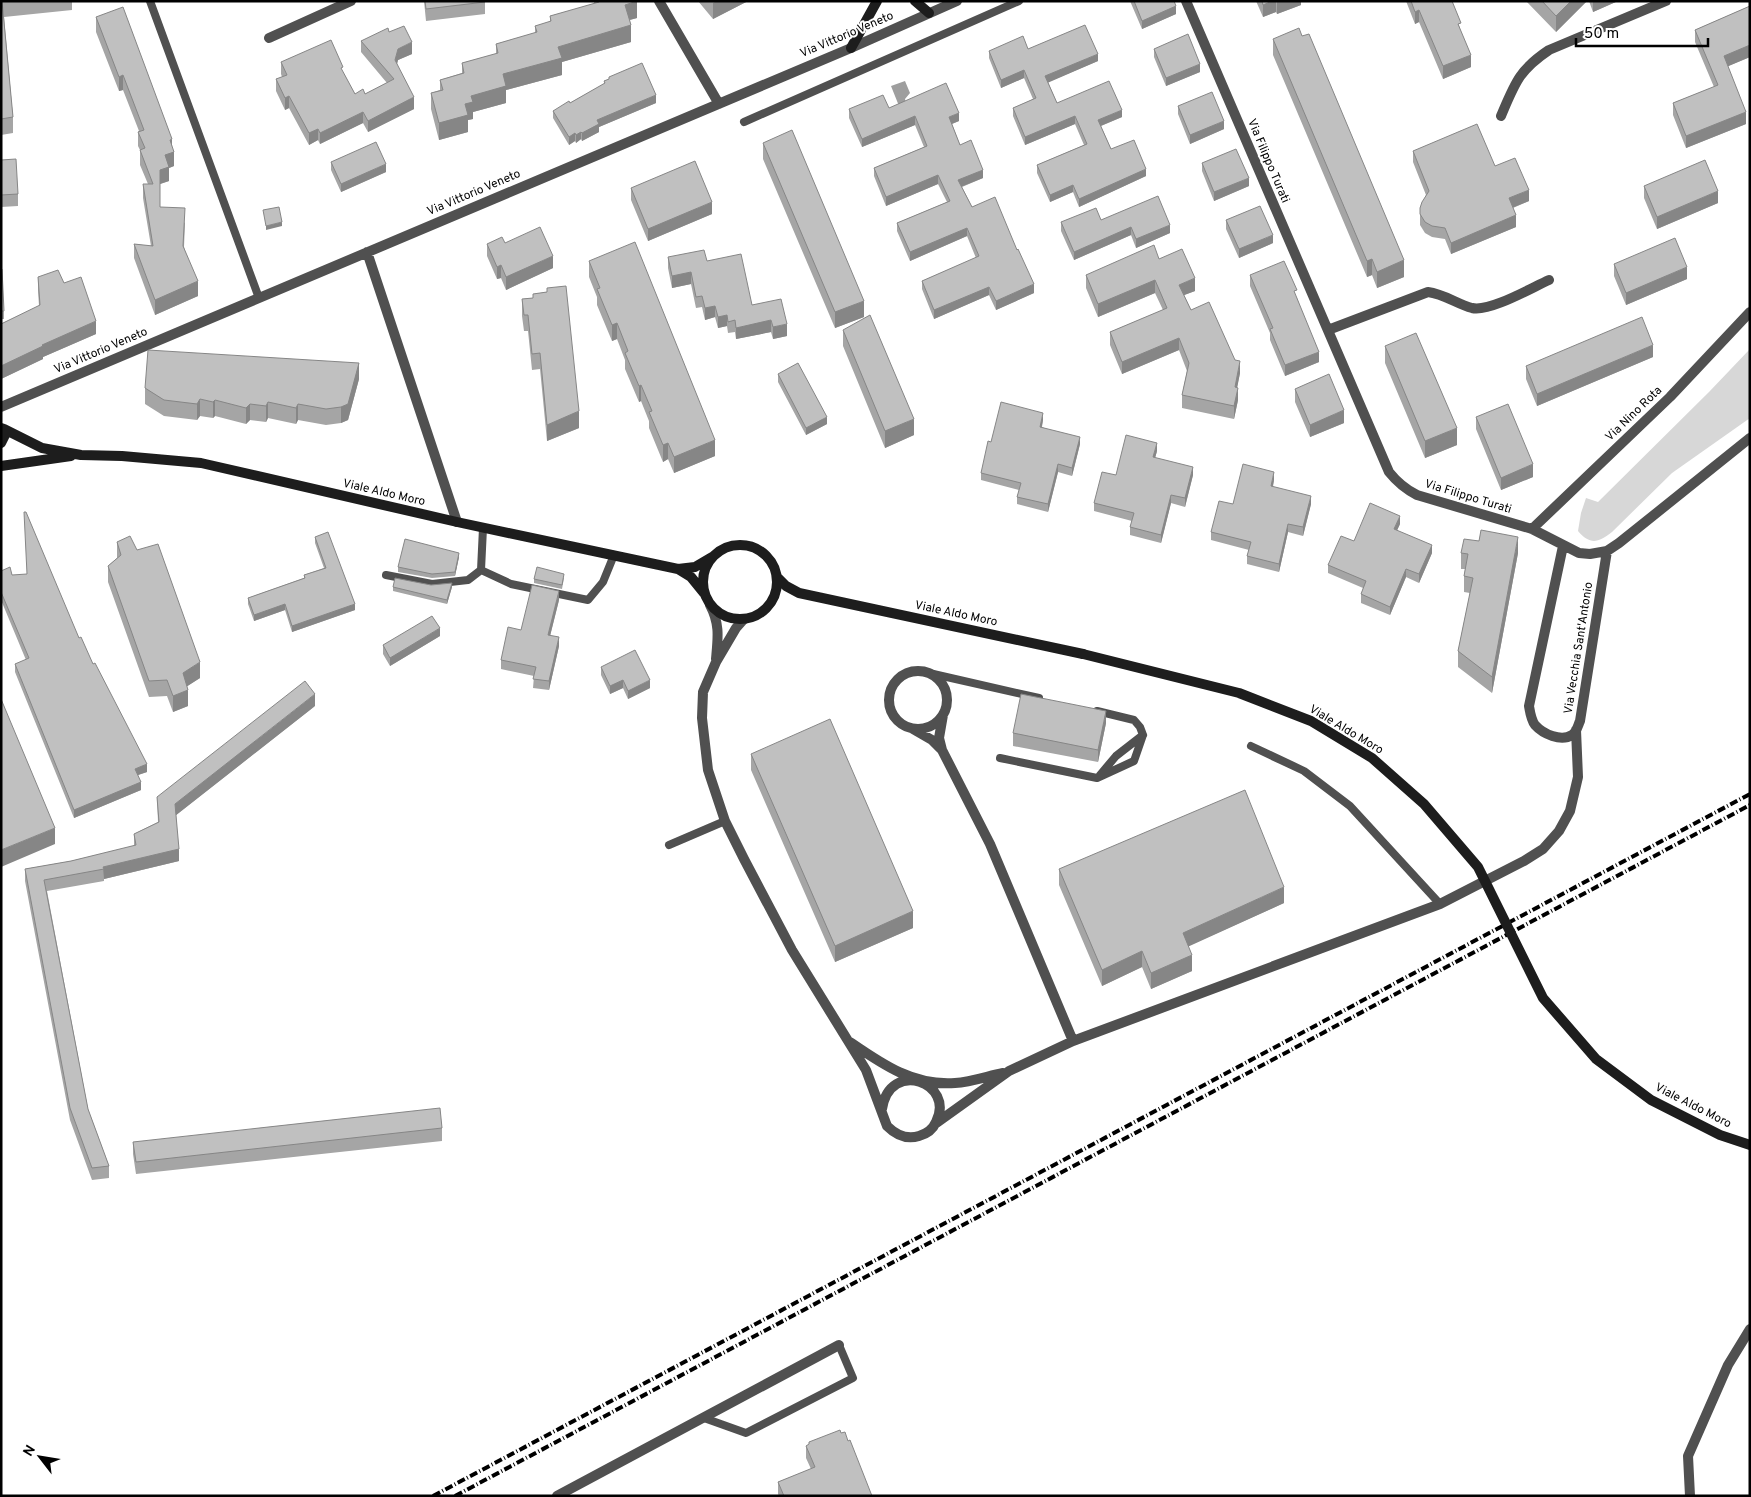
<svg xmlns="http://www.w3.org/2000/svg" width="1751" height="1497" font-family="Overpass,sans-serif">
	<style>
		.green { fill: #d7d7d7 }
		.water { fill: #9e9e9e }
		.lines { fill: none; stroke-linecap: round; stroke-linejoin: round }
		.lane { stroke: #505050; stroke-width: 8 }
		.street { stroke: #505050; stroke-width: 10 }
		.secondary { stroke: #1d1d1d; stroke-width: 10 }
		.rail { stroke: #000; stroke-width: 4; stroke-dasharray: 8 2.5 1 2.5; stroke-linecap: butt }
		.secondary-bridge { stroke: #1d1d1d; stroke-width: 10 }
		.wall { fill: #a5a5a5 }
		.shaded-wall { fill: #868686 }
		.building { fill: #c0c0c0; stroke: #868686 }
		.labels { text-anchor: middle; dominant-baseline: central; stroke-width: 4; stroke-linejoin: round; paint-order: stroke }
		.street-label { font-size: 12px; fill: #000; stroke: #fff }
	</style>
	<rect width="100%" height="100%" fill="#fff"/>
	<path class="green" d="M1750 349V418L1672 473 1612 532C1598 543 1590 545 1578 531L1581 513 1586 498 1598 502 1709 392Z"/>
	<path class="water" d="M905 81 910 93 905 99 906 104 899 106 891 86Z"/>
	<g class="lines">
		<path class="lane" d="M150 1 259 298
			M744 122 1019 1
			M483 528 481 570 511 584 588 600 603 582 614 555
			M386 575 432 584 468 580 481 570
			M929 673 1039 698
			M1251 746 1304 771 1350 806 1440 904
			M1000 758 1097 778 1134 761 1143 735 1140 727 1134 720 1097 711
			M1100 775 1116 756 1143 735
			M669 845 725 821
			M704 1418 746 1433 853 1378 839 1345"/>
		<path class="street" d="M659 1 719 104
			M1186 1 1389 472C1397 482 1405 489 1417 495L1532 529 1579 553 1590 554 1607 551 1619 543 1750 438
			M269 38 351 1
			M1501 116C1515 83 1519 70 1549 50L1666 1
			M367 252 457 522
			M1328 330 1428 292C1444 294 1457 304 1472 308 1490 312 1531 288 1549 280
			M1 407 851 48 957 1
			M1532 529 1670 397 1750 312
			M1563 546 1529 706C1530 712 1531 720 1535 725 1543 734 1561 742 1572 735 1577 732 1578 725 1580 721L1607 551
			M710 605C720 624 718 637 716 659
			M744 619 736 628 716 662 703 692 702 718 708 770 725 821 744 859 792 950 866 1070 887 1126C896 1135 906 1140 919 1136 926 1134 933 1129 936 1122 956 1083 890 1058 882 1109
			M889 700a29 29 0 1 1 58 0a29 29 0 1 1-58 0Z
			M943 715 939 738 942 750 990 844 1073 1041
			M913 729 932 740 941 749
			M850 1042C882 1064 913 1086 955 1083 971 1082 988 1076 1003 1073
			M935 1124 1009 1071 1073 1041 1440 904 1524 861 1543 849 1559 831 1570 811 1578 777 1576 730
			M557 1496 839 1345
			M1690 1496 1688 1456 1728 1365 1750 1329"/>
		<path class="secondary" d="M915 1 929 13
			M851 48 877 1
			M1 428 4 429 5 435 1 443
			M4 429 42 448 81 455 122 456 201 463 457 522 678 569 695 567 712 557
			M1 466 71 456
			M703 582a37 37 0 1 1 74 0a37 37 0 1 1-74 0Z
			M678 569 691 577 704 593
			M777 577 786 586 799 593 1083 654"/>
		<path class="rail" d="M433 1496 1750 794
			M455 1496 1750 805"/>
		<path class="secondary-bridge" d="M1083 654 1239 693 1311 721 1372 758 1424 804 1478 867 1543 998 1596 1059 1651 1100 1720 1135 1750 1145"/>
	</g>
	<path class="wall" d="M1 1H72V10L4 17 13 117V133L1 135Z
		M424 1H485V14L426 21Z
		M594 1H637V18L630 20 631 42 562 62V75L506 90V103L473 112V119L468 120V132L439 140 431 109V93L440 90V80L462 73V63L496 54V44L535 33V26L550 22V16L594 4Z
		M698 1H748L713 19Z
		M1130 1H1174L1176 14 1142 29Z
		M1256 1H1301V5L1277 14 1276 12 1263 17Z
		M1406 1H1452L1471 67 1443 79 1419 22 1415 24Z
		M1526 1H1587L1556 32Z
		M1589 1H1618L1593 12Z
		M1750 6V57L1728 66 1746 124 1686 148 1673 115V103L1714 87 1695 42V30Z
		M96 17 172 147 174 166 169 168V181L160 184V207L185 223 184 247 198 296 155 315 134 258V244L151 246 143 198V184H148L140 165V150L138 146V132L139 131 123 90 119 91 96 32Z
		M389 32 412 54 398 60 397 64 414 109 368 132 363 123 320 144 318 140 309 145 289 108 285 110 276 91V79L282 77 281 74V62L343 73 355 94H365L387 83 361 52V41Z
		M1273 39 1404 277 1377 288 1372 275 1367 277 1273 55Z
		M1028 49 1098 61 1048 82 1057 103 1122 117 1101 126 1111 149 1146 176 1079 207 1073 192 1050 202 1037 173V165L1084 145 1075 124 1025 145 1013 116V108L1033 99 1024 78 1001 88 989 58V51Z
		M1154 49 1200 72 1166 86 1154 57Z
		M609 77 656 103 599 127V132L582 141 581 139 576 143 575 141 569 145 553 118V111L570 103 604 84V81L609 79Z
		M1178 106 1224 129 1190 144 1178 114Z
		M849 109 959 121 952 124 960 145 983 178 962 187 972 207 1034 293 996 310 989 295 934 319 922 289V281L976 258 967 236 910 261 897 231V223L947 202 938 184 886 206 874 176V168L924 147 915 125 862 147 849 118Z
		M763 143 864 317 835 328 763 159Z
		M1413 151 1495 166 1529 201 1513 208 1516 227 1451 254 1445 239 1432 237 1425 233 1420 225V208L1426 195 1413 162Z
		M1 160 18 194V206L1 207Z
		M331 162 386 172 341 192 331 170Z
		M1202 163 1249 186 1214 201 1202 171Z
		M1644 186 1718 203 1657 229 1644 198Z
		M631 188 712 214 648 241 631 200Z
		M1101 220 1170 233 1136 248 1131 235 1074 260 1061 231V222Z
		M1226 220 1273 243 1239 258 1226 229Z
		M505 243 553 268 506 290 501 278 497 279 487 256V244Z
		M668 257 752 305 787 336 773 339 771 332 736 339 735 332 728 333 727 326 718 328 715 317 705 320 702 307 696 308 691 284 672 288 668 268Z
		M1159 259 1195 291 1184 295 1191 310 1240 373 1237 387 1238 400 1234 419 1182 408V395L1187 371 1179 350 1122 374 1110 345V332L1163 310 1155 293 1098 317 1086 288V275Z
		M589 261 715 456 674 473 668 459 663 462 649 428V421L641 401 639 402 625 369V360L617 339 612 341 597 305V297L589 277Z
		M1614 264 1687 279 1626 305 1614 276Z
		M1 269 4 311V319H1Z
		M1250 275 1297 298 1319 362 1285 376 1270 340V333L1250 286Z
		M38 277 64 283 96 334 43 357V359L1 379V324L39 306 38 290Z
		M547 288 579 428 547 441 540 369 532 370 528 331H524L522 316V299L533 298V294L547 292Z
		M843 330 914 435 885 448 843 346Z
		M1385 346 1457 445 1425 458 1385 363Z
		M1653 357 1537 406 1526 379V366Z
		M778 374 827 424 806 435 778 382Z
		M359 379 348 420 341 423 326 425 298 420 296 424 268 418 266 422 250 420 246 424 215 416 213 418 200 416 197 420 164 416 145 404V388Z
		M1295 389 1344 423 1310 437 1295 402Z
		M1476 417 1533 477 1501 490 1476 429Z
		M1043 420 1042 427 1080 444 1072 476 1058 472 1048 512 1017 504V497L1019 490 981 480V473L991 442Z
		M1157 451 1155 458 1193 475 1185 507 1171 503 1161 543 1130 535V527L1132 521 1094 511V503L1116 475Z
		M1274 480 1273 487 1311 504 1303 536 1288 532 1279 572 1247 564V556L1249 550 1211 540V532L1233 504Z
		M1400 524 1397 530 1432 553 1419 583 1406 577 1390 615 1361 603V594L1363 588 1328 573V565L1354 541Z
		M315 537 355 610 292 632 285 610 254 621 248 604V598L304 578V575L324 568 315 543Z
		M117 542 200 678 187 686 188 706 173 712 167 696 149 697 108 582V566L117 558Z
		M1461 553H1518L1492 693 1458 667V651L1470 593 1464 592V576L1465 569H1461Z
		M459 557 455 576 432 578 398 572V567Z
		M1 571 12 575 79 638 147 772 138 775 141 790 74 818 15 672V664L26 660 1 600Z
		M564 578 562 589 534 583V579Z
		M431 585 452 587 447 604 393 591V587Z
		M559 600 550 636 559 646 549 690 533 688 534 676 501 669V660L521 630Z
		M440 636 390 666 383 654V645Z
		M601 667 650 688 628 699 623 688 610 694 601 675Z
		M315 706 176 815 179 861 104 879V881L47 891 88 1109 109 1166V1178L92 1180 70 1120 25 881V869L71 861 134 846V834L158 822 157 797Z
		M1106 723 1098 762 1013 746V733Z
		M751 754 913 928 835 962 751 770Z
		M1059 869 1284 903 1188 946 1192 971 1151 989 1142 967 1102 986 1059 885Z
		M442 1128V1141L136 1174 133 1154V1142Z
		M809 1442 872 1496H779L778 1494V1482L811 1469 806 1458V1446L809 1445Z"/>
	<path class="shaded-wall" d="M637 1V18L625 21V5Z
		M717 1H748L713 19V3Z
		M1272 1H1276V12L1263 17V5Z
		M1279 1H1301V5L1277 14V2Z
		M1571 1H1587L1556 32V16Z
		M1593 1H1618L1593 12Z
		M1176 6V14L1142 29V21Z
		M1419 10V22L1415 24V12Z
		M631 25V42L562 62V75L506 90V103L473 112V119L468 120V132L439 140V123L465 104 471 96 503 74 558 47Z
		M412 42V54L398 60 395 71V60L398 49Z
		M1750 45V57L1724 68V56Z
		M1098 54V61L1045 84V76Z
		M1471 55V67L1443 79V66Z
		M1200 64V72L1166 86V78Z
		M1024 70V78L1001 88V80Z
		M123 75V90L119 91V77Z
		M656 95V103L599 127V132L582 141V133L597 120Z
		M289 96V108L285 110V98Z
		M414 97V109L368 132V121Z
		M1122 110V117L1098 127V120Z
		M363 112V123L320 144V133Z
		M1746 112V124L1686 148V136Z
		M959 113V121L949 125V117Z
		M915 116V125L862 147V139Z
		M1075 116V124L1025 145V137Z
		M1224 121V129L1190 144V135Z
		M318 129V140L309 145V133Z
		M581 132V139L576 143V135Z
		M575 133V141L569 145V137Z
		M172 139V152H174V166L169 168V181L160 184V170L170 140Z
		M386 164V172L341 192V184Z
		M1146 169V176L1079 207V199Z
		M983 170V178L958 188V180Z
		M938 175V184L886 206V197Z
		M1249 178V186L1214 201V192Z
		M1073 185V192L1050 202V195Z
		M1529 190V201L1509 209V198Z
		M1718 191V203L1657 229V217Z
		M712 202V214L648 241V229Z
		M1516 215V227L1451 254V243Z
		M282 222V226L266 230V226Z
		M1170 225V233L1136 248V239Z
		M1131 227V235L1074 260V252Z
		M967 228V236L910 261V252Z
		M1273 235V243L1239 258V249Z
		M553 256V268L506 290V277Z
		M1372 259V275L1367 277V261Z
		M1404 260V277L1377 288V272Z
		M501 265V278L497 279V267Z
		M1687 267V279L1626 305V293Z
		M691 272V284L672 288V276Z
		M1195 278V291L1179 297V285Z
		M1155 280V293L1098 317V304Z
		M198 281V296L155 315V300Z
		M1034 284V293L996 310V301Z
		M989 287V295L934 319V310Z
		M864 301V317L835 328V312Z
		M715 306V317L705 320V308Z
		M727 315V326L718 328V317Z
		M771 320V332L736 339V328Z
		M96 321V334L43 357V359L1 379V366L42 345Z
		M617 323V339L612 341V325Z
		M787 324V336L773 339V327Z
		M1179 338V350L1122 374V362Z
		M1653 345V357L1537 406V394Z
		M1319 352V362L1285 376V365Z
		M1240 361V373L1235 399V387Z
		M359 363V379L348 420 341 423V407Z
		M641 385V401L639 402V386Z
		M1238 388V400L1234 419V406Z
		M200 399V416L197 420V404Z
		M215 400V416L213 418V402Z
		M268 402V418L266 422V406Z
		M250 404V420L246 424V408Z
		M298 404V420L296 424V408Z
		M1344 410V423L1310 437V425Z
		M579 411V428L547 441V425Z
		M1043 413V420L1040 435V427Z
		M827 417V424L806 435V428Z
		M914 419V435L885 448V431Z
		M1457 428V445L1425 458V441Z
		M1080 437V444L1072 476V468Z
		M715 440V456L674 473V457Z
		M668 443V459L663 462V445Z
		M1157 443V451L1153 465V457Z
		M1058 464V472L1048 512V504Z
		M1533 464V477L1501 490V478Z
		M1193 467V475L1185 507V498Z
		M1274 472V480L1271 494V486Z
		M1171 495V503L1161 543V535Z
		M1311 496V504L1303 536V527Z
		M1400 516V524L1394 537V529Z
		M1288 524V532L1279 572V564Z
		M1518 537V553L1492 693V677Z
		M1432 545V553L1419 583V574Z
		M459 553V557L455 576V572Z
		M1406 569V577L1390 615V607Z
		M452 583V587L447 604V600Z
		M559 591V600L548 644V635Z
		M285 604V610L254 621V615Z
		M355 604V610L292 632V626Z
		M440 628V636L390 666V658Z
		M559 637V646L549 690V681Z
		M200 662V678L183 689V673Z
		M623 680V688L610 694V686Z
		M650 680V688L628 699V691Z
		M188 690V706L173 712V696Z
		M315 694V706L175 816V804Z
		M1106 711V723L1098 762V750Z
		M147 764V772L135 776V769Z
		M141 782V790L74 818V810Z
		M55 828V844L1 867V850Z
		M179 849V861L104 879 103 867Z
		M1284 887V903L1183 949V933Z
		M913 911V928L835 962V946Z
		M1142 951V967L1102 986V970Z
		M1192 955V971L1151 989V973Z"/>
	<path class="building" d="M1 1H2L13 117 1 119Z
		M425 1H485V2L426 9Z
		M598 1H637L625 5 631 25 558 47 562 58 503 74 506 86 471 96 473 102 465 104 468 115 439 123 431 93 443 90 440 80 464 73 462 63 498 53 496 44 537 32 535 26 551 21 550 16 599 2Z
		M1134 1H1174L1176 6 1142 21Z
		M1262 1H1272L1263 5Z
		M1411 1H1452L1461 23 1458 24 1471 55 1443 66 1419 10 1415 12Z
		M1542 1H1571L1556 16Z
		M1750 6V45L1724 56 1746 112 1686 136 1673 103 1718 85 1695 30Z
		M123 7 172 139 170 140 174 152 165 155 169 167 160 170V207L185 208 183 246 198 281 155 300 134 244 153 246 143 184H153L140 150 145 148 138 132 144 130 123 75 119 77 96 17Z
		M1085 25 1098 54 1045 76 1057 103 1109 81 1122 110 1098 120 1111 149 1134 140 1146 169 1079 199 1073 185 1050 195 1037 165 1087 144 1075 116 1025 137 1013 108 1036 98 1024 70 1001 80 989 51 1023 36 1028 49Z
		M404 26 412 42 398 49 395 60 414 97 368 121 363 112 320 133 318 129 309 133 289 96 285 98 276 79 287 75 281 62 331 40 343 67 341 68 355 94 363 89 365 94 394 79 361 41 388 28 389 32Z
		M1299 28 1302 36 1309 34 1404 260 1377 272 1372 259 1367 261 1273 39Z
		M1188 34 1200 64 1166 78 1154 49Z
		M642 63 656 95 597 120 599 124 582 133 581 132 576 135 575 133 569 137 553 111 569 101 570 103 605 83 604 81 609 79V77Z
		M946 83 959 113 949 117 960 145 971 140 983 170 958 180 972 207 995 197 1017 250 1018 249 1034 284 996 301 989 287 934 310 922 281 979 256 967 228 910 252 897 223 950 201 938 175 886 197 874 168 927 146 915 116 862 139 849 109 883 95 889 108Z
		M1212 92 1224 121 1190 135 1178 106Z
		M1477 124 1495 166 1515 158 1529 190 1509 198 1516 215 1451 243 1445 228 1432 226 1425 222 1420 214V208L1422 202 1429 191 1413 151Z
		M792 130 864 301 835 312 763 143Z
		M376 142 386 164 341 184 331 162Z
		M1236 149 1249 178 1214 192 1202 163Z
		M16 159 18 194 1 195V160Z
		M1705 160 1718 191 1657 217 1644 186Z
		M695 161 712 202 648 229 631 188Z
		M1158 196 1170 225 1136 239 1131 227 1074 252 1061 222 1096 208 1101 220Z
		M1260 206 1273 235 1239 249 1226 220Z
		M279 207 282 222 266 226 263 210Z
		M540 227 553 256 506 277 501 265 497 267 487 244 502 237 505 243Z
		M1675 238 1687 267 1626 293 1614 264Z
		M635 242 715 440 674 457 668 443 663 445 649 412 652 411 641 385 639 386 625 353 628 351 617 323 612 325 597 289 600 288 589 261Z
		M1154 245 1159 259 1182 249 1195 278 1179 285 1191 310 1209 302 1235 360 1240 361 1235 387 1238 388 1234 406 1182 395 1189 363 1179 338 1122 362 1110 332 1167 308 1155 280 1098 304 1086 275Z
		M704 250 707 261 741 254 752 305 781 299 787 324 773 327 771 320 736 328 735 320 728 322 727 315 718 317 715 306 705 308 702 296 696 297 691 272 672 276 668 257Z
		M1284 261 1297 290 1294 291 1319 352 1285 365 1270 329 1273 328 1250 275Z
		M1 269H2L4 311H1Z
		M58 270 64 283 81 277 96 321 42 345 43 346 1 366V324L40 305 38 277Z
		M566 286 579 411 547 425 540 353 532 354 528 315H524L522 299 533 298V294L547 292V288Z
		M870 315 914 419 885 431 843 330Z
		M1642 317 1653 345 1537 394 1526 366Z
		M1416 333 1457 428 1425 441 1385 346Z
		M148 350 359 363 348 404 341 407 326 409 298 404 296 408 268 402 266 406 250 404 246 408 215 400 213 402 200 399 197 404 164 400 145 388Z
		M798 363 827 417 806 428 778 374Z
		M1329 374 1344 410 1310 425 1295 389Z
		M1001 402 1043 413 1040 427 1080 437 1072 468 1058 464 1048 504 1017 497 1021 483 981 473 988 441 991 442Z
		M1508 404 1533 464 1501 478 1476 417Z
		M1126 435 1157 443 1153 457 1193 467 1185 498 1171 495 1161 535 1130 527 1134 513 1094 503 1102 472 1116 475Z
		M1243 464 1274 472 1271 486 1311 496 1303 527 1288 524 1279 564 1247 556 1251 542 1211 532 1219 501 1233 504Z
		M1370 503 1400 516 1394 529 1432 545 1419 574 1406 569 1390 607 1361 594 1366 581 1328 565 1341 536 1354 541Z
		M24 512H26L79 638 81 637 93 664 95 663 147 764 135 769 141 782 74 810 15 664 29 658 1 592V571L10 567 12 575 27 574Z
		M1481 530 1518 537 1492 677 1458 651 1473 578 1464 576 1468 554 1461 553 1464 539 1479 541Z
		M328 532 355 604 292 626 285 604 254 615 248 598 305 578 304 575 326 568 315 537Z
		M130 536 137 550 158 544 200 662 183 673 188 690 173 696 167 680 149 681 108 566 121 555 117 542Z
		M405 539 459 553 455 572 432 574 398 567Z
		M537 567 564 574 562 585 534 579Z
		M395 578 431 585 452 583 447 600 393 587Z
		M532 585 559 591 548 635 559 637 549 681 533 679 536 667 501 660 508 627 521 630Z
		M432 616 440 628 390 658 383 645Z
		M635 650 650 680 628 691 623 680 610 686 601 667Z
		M305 681 315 694 175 804 179 849 103 867 104 869 44 880 88 1109 109 1166 92 1168 70 1108 25 869 71 861 136 845 134 834 159 822 157 797Z
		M1021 694 1106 711 1098 750 1013 733Z
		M1 699 55 828 1 850Z
		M830 719 913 911 835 946 751 754Z
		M1245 790 1284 887 1183 933 1192 955 1151 973 1142 951 1102 970 1059 869Z
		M440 1108 442 1128 136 1162 133 1142Z
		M840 1430 841 1433 845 1432 848 1441 850 1440 872 1496H784L778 1482 815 1467 806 1446 809 1444V1442Z"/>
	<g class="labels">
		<g class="street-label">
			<text transform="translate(847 35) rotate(-23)">Via Vittorio Veneto</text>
			<text transform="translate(1268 161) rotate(67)">Via Filippo Turati</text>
			<text transform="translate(474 193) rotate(-23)">Via Vittorio Veneto</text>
			<text transform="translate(101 351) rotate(-23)">Via Vittorio Veneto</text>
			<text transform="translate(1634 414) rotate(-44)">Via Nino Rota</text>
			<text transform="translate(384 493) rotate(13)">Viale Aldo Moro</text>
			<text transform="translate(1468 497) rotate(17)">Via Filippo Turati</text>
			<text transform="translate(956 614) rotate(12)">Viale Aldo Moro</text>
			<text transform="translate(1579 648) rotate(-81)">Via Vecchia Sant'Antonio</text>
			<text transform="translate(1346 730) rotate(31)">Viale Aldo Moro</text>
			<text transform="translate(1693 1106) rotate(27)">Viale Aldo Moro</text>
		</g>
	</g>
	<rect width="1751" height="1497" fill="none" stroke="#000000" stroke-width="5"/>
	<g transform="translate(40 1457) rotate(301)" stroke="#ffffff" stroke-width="4" paint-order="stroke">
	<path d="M0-4L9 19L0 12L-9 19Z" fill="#000000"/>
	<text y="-8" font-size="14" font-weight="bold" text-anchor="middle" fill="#000000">N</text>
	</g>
	<path d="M1576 38v8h132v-8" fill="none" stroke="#000000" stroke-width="2.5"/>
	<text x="1584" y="38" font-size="15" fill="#000000" stroke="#ffffff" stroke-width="4" paint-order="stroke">50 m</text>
</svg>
